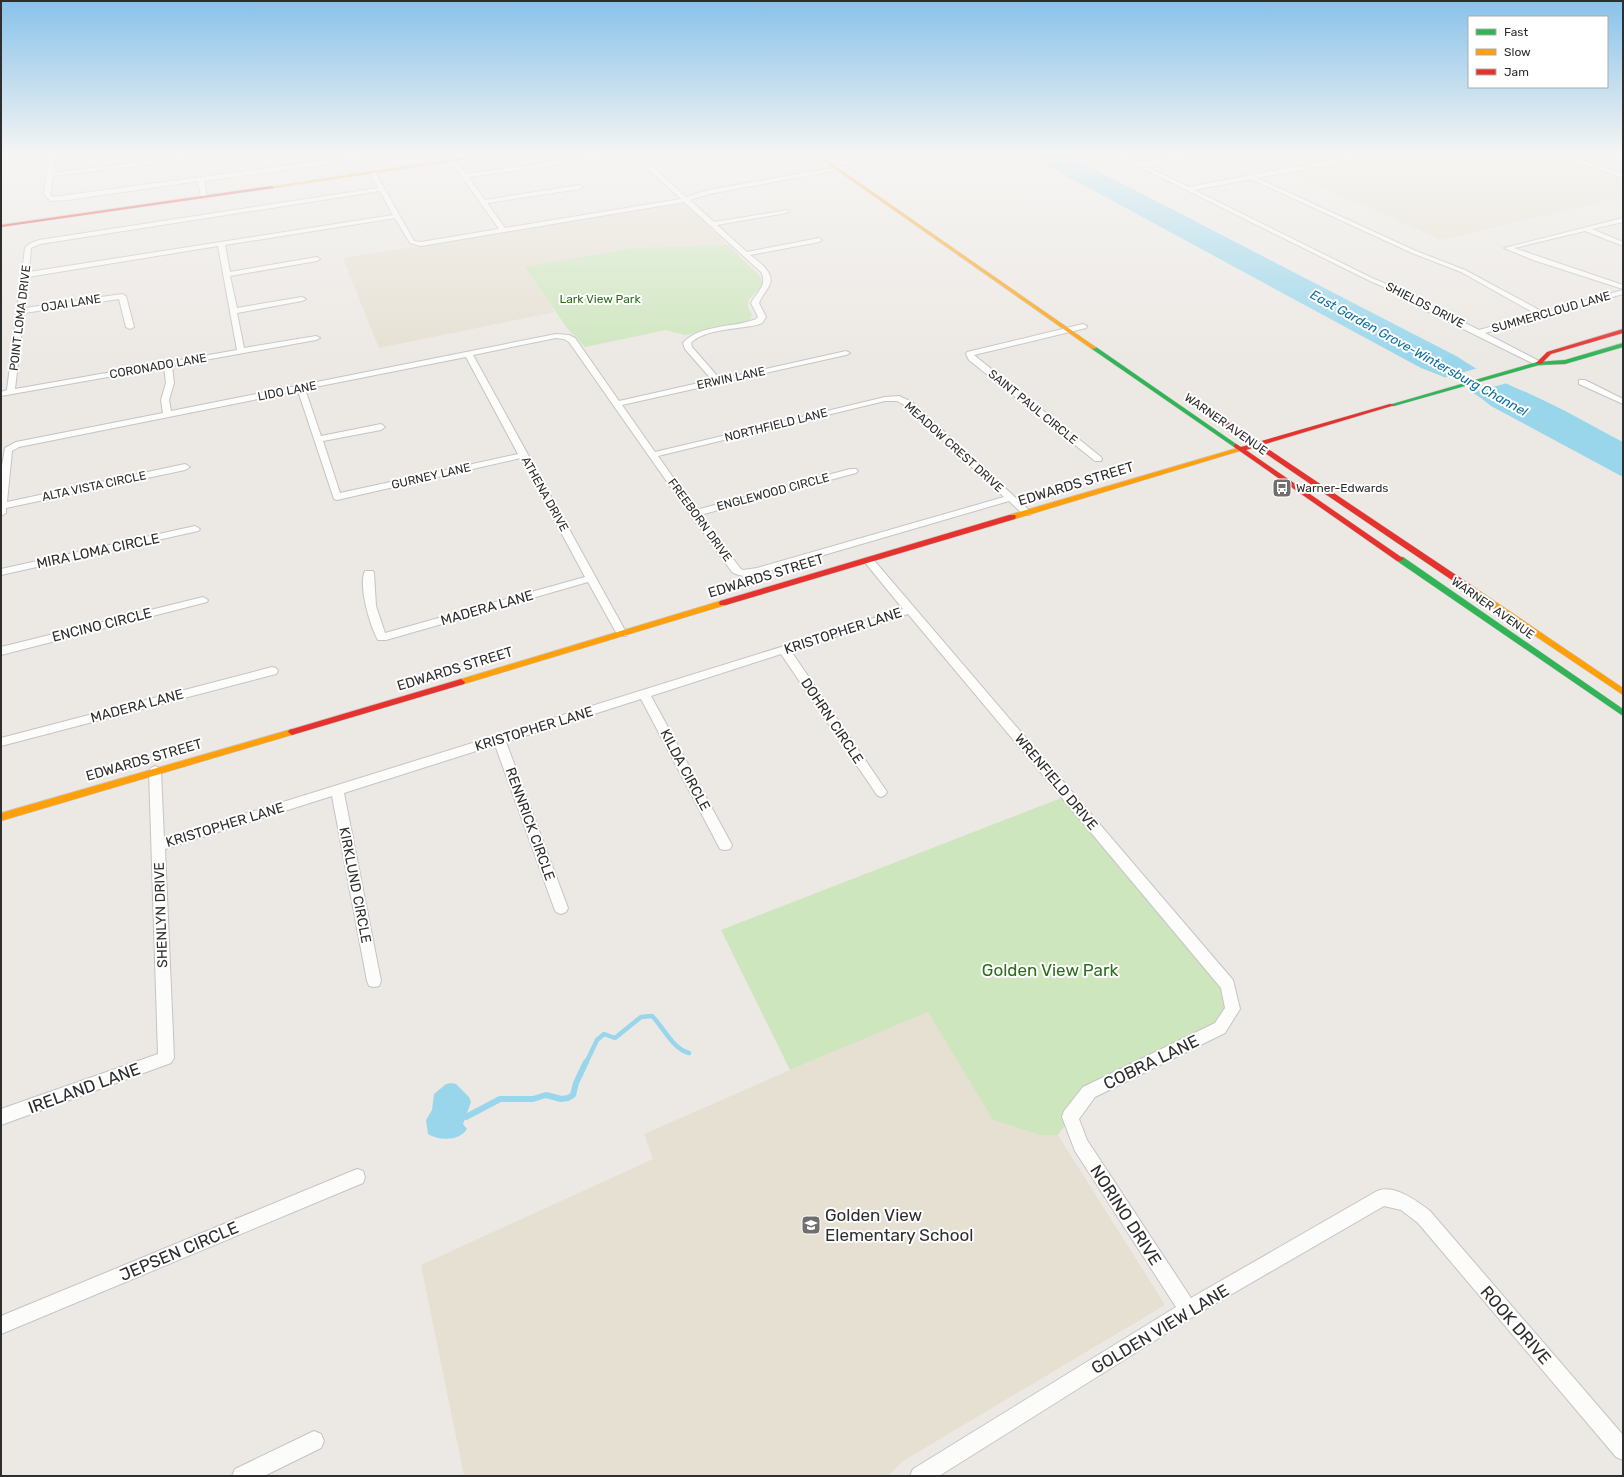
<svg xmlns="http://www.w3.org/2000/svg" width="1624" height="1477" font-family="Rubik,sans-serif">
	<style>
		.education { fill: #e6e0d3 }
		.green { fill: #cee6be }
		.water { fill: #99d6ec }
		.pier { fill: #ece8e4 }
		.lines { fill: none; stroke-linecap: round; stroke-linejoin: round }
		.stream-far2 { stroke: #99d6ec; stroke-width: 2 }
		.stream-far1 { stroke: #99d6ec; stroke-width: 4.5 }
		.stream { stroke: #99d6ec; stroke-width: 6 }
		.street-casing { stroke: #c5c4c5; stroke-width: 2 }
		.fast-casing { stroke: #c5c4c5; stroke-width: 1 }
		.slow-casing { stroke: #c5c4c5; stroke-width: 1 }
		.jam-casing { stroke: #c5c4c5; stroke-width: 1 }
		.street { fill: #fcfcfb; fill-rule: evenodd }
		.fast { fill: #30b455; fill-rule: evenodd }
		.slow { fill: #ff9f0a; fill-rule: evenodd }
		.jam { fill: #e5322d; fill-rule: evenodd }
		.labels { text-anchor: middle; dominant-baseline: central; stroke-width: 4; stroke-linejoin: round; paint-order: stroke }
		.far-park-label { font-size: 12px; fill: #2c6e1b; stroke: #fff }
		.far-street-label { font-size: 12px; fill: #2e2e2e; stroke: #fff }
		.far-poi-label { font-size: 12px; fill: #2e2e2e; stroke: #fff; text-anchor: start }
		.far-water-label { font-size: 13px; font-style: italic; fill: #0d6fa3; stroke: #fff }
		.street-label { font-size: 14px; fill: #2e2e2e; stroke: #fff }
		.near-park-label { font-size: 17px; fill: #2c6e1b; stroke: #fff }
		.near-street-label { font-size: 17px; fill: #2e2e2e; stroke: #fff }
		.near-poi-label { font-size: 17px; fill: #2e2e2e; stroke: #fff; text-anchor: start }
	</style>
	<rect width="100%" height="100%" fill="#ece8e4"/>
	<path class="education" d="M1390 154H1551L1623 178V197L1441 240 1290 173Z
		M677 204 686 205 728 245 633 248 525 267 555 312 379 348 343 258Z
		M928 1012 1041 1135H1058L1165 1305 903 1461 888 1476H464L421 1265 653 1159 644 1134 790 1070Z"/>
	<path class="green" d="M728 245 758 274 763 281 760 288 749 299 748 307 752 315 750 320 728 326 685 335 666 330 585 347 567 328 525 267 633 248Z
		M1069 795 1228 985 1233 1009 1220 1028 1089 1092 1058 1135H1041L993 1120 928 1012 790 1070 721 930Z"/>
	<path class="water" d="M1026 154H1065L1458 357C1481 373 1505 383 1530 394 1562 408 1592 426 1623 442V477L1491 406C1470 388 1446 377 1421 368Z
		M451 1083 456 1084 469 1097 471 1102 463 1124 467 1129C460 1141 439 1141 428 1134L426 1120 432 1110 434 1094 446 1084Z"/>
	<path class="pier" d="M1478 368 1507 383 1471 393 1443 378Z"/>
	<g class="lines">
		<path class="stream-far2" d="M1 154V156"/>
		<path class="stream-far1" d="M586 1063 597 1040 604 1034 615 1038 641 1017 652 1016C664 1028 672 1048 689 1053"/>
		<path class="stream" d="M466 1117 500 1099H533L546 1095 561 1099 568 1098 573 1095 576 1083 586 1062"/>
		<defs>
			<path id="street" d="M50 154H56L53 173 203 154H216L213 156 53 176 50 194 53 197 372 154H384L381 156 204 181 207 197 204 199 201 197 198 181 68 200 51 201 44 194Z
				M610 154H622L619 156 468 177 485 200 580 185 583 187 580 189 487 203 505 228 681 199 632 154H638L686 197 708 190 851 165 854 167 709 194 690 200 714 222 788 210V212L786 213 717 225 747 252 819 238 822 240 819 242 750 255C759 262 776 273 769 286 766 292 761 297 759 303L766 317 762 323 757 325C738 329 704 329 691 343L692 347 720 379 846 351 850 353 846 355 622 405 655 452 885 397 899 396 912 402 1030 511 1032 513 1030 515H1024L1009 501 762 573C752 576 741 578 732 572L691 516 569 342 564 339 556 338 473 355 627 634 626 636H618L588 582 386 640H378C370 626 358 585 365 571H373L374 573 376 606 385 633 585 577 521 458 337 500 334 499 298 391 19 447 12 451 7 502 185 464 190 467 185 470 6 508V513L1 516V472L5 448 16 442 163 413 161 400 166 383 164 367 1 396V392L7 390 25 248 29 244 39 240 378 188 369 172 372 170 375 172 414 241 421 242 499 229 450 160 451 159H455L466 174ZM380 191 393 215 29 272 31 248 40 244ZM684 202 761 272C768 285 757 292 751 303L758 317 756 319C735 328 699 324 683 343L685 349 712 380 619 401 575 338 569 335 556 334 171 411 169 400 174 383 172 366 316 340 320 338 316 336 244 348 237 313 302 301 306 299 302 297 237 308 230 276 317 261 320 259 317 257 230 272 225 245 395 218 410 243 421 246ZM218 246 237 350 15 389 24 313 119 299 126 327 130 329 134 327 126 296 122 294 25 308 28 277ZM466 357 518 454 340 493 323 441 381 430 385 427 381 424 321 436 305 389ZM885 401H897L906 406 1004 497 757 568 743 570 740 568 700 515 856 473 858 471 856 469H850L696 510 658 456Z
				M1114 154H1121L1140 163 1192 154H1202L1199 156 1145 166 1189 187 1364 154H1374L1371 156 1257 178 1416 251 1465 270 1543 312 1623 290V294L1485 333 1543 363 1542 365H1536L1427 311 1407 297 1370 281ZM1251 179 1412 253 1461 272 1536 314 1479 330 1433 307 1412 294 1374 279 1194 190Z
				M1556 154H1563L1623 174V178Z
				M1623 218V222L1592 229 1623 242V246L1585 231 1514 248 1623 285V289L1533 260 1504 248Z
				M1083 324 1087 326 1086 328 974 355 1101 457 1102 459 1101 461H1095L969 360 966 354 967 352Z
				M1579 380H1585L1623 399V404L1579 384Z
				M195 526 200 529 198 531 1 575V569Z
				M868 557 872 558 1233 980 1240 1009 1225 1033 1095 1097 1079 1119 1087 1140 1191 1298 1377 1191C1394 1184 1417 1201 1430 1211L1623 1435V1460L1616 1457 1418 1223 1401 1210 1384 1206 1194 1316 939 1476H910L913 1469 1176 1307 1075 1151 1062 1117 1064 1111 1083 1087 1215 1023 1225 1008 1221 988 908 614 791 651 885 789 887 792 885 795 881 797 877 795 781 654 651 696 732 845 730 849 725 850 720 849 641 699 506 742 568 908 566 912 561 914 556 912 554 908 495 745 344 793 381 981 379 986 374 987 369 986 367 981 332 796 165 849 174 1058 171 1063 1 1125V1109L158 1054 149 771 151 768 155 766 159 768 161 771 164 839 903 609 863 560Z
				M203 597 208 600 207 602 1 655V647Z
				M272 667 276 668 278 671 276 674 1 746V738Z
				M357 1169 363 1171 365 1177 363 1183 1 1334V1316Z
				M314 1431 321 1434 324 1441 321 1448 264 1476H232L235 1469Z"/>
			<path id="fast" d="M491 154H499L434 164 432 163Z
				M1623 343V347L1565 364 1539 365 1394 406 1389 405 1537 362 1565 360Z
				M1092 347H1096L1239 446 1234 447 1092 349Z
				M1397 557H1403L1623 709V716L1397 561Z"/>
			<path id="slow" d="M814 154H818L1097 348 1092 349Z
				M434 162 436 164 272 188 270 187Z
				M1241 447 1244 449 1243 450 1015 519H1009L1008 517 1009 515Z
				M1465 585H1471L1623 688V695L1465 589 1464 587Z
				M720 601H726L727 603 726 605 464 684 461 685 457 682 458 680Z
				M292 729 295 730 296 732 295 734 1 821V813Z"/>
			<path id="jam" d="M272 186 274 188 1 227V225Z
				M1623 329V333L1551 354 1541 364 1536 363 1547 352Z
				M1390 404 1395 405 1262 445 1471 585 1472 587 1471 589H1465L1256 447 1246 450 1404 559 1400 561H1397L1234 447V445L1236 444 1241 447 1252 444 1200 408 1205 407 1258 442Z
				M1009 515H1015L1016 517 1015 519 726 605H720L719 603 720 601Z
				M461 679 465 682 464 684 292 735 288 732 289 730Z"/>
		</defs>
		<use href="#street" class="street-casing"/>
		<use href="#fast" class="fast-casing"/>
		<use href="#slow" class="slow-casing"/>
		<use href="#jam" class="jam-casing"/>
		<use href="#street" class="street"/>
		<use href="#fast" class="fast"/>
		<use href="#slow" class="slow"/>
		<use href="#jam" class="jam"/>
	</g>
	<linearGradient id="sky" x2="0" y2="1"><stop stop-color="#88c2ea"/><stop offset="0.43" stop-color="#f6f5f3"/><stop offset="1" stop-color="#f6f5f3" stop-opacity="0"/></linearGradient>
	<rect width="1624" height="360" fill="url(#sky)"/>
	<defs>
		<symbol id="bus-square" viewBox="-11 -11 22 22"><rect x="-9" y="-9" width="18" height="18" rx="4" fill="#706f6e" stroke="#fff"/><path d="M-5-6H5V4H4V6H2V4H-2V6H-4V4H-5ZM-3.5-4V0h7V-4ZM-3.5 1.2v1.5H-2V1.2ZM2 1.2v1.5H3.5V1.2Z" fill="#fff"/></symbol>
		<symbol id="school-square" viewBox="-11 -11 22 22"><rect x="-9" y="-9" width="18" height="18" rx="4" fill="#706f6e" stroke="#fff"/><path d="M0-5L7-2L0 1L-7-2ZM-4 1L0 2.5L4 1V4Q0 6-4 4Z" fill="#fff"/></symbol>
	</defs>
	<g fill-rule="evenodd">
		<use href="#bus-square" x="1271" y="477" width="22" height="22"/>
		<use href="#school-square" x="800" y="1214" width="22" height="22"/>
	</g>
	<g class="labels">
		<g class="far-park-label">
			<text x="600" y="299">Lark View Park</text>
		</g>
		<g class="far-street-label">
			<text transform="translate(71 303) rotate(-9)">OJAI LANE</text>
			<text transform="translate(1425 305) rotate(27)">SHIELDS DRIVE</text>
			<text transform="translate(1551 312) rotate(-16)">SUMMERCLOUD LANE</text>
			<text transform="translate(20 318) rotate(-83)">POINT LOMA DRIVE</text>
			<text transform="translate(158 366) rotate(-10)">CORONADO LANE</text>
			<text transform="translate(731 378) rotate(-12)">ERWIN LANE</text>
			<text transform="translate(287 391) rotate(-11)">LIDO LANE</text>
			<text transform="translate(1033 407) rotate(39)">SAINT PAUL CIRCLE</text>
			<text transform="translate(1226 424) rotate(35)">WARNER AVENUE</text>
			<text transform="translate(776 425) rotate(-14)">NORTHFIELD LANE</text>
			<text transform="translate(954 447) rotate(42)">MEADOW CREST DRIVE</text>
			<text transform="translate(431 476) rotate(-13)">GURNEY LANE</text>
			<text transform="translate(94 486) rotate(-12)">ALTA VISTA CIRCLE</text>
			<text transform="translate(773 492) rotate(-15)">ENGLEWOOD CIRCLE</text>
			<text transform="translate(545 494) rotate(61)">ATHENA DRIVE</text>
			<text transform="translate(700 520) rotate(54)">FREEBORN DRIVE</text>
			<text transform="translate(1493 608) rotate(35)">WARNER AVENUE</text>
		</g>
		<g class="far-poi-label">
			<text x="1296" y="488">Warner-Edwards</text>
		</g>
		<g class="far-water-label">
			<text transform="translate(1419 353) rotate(29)">East Garden Grove-Wintersburg Channel</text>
		</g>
		<g class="street-label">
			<text transform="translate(1076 484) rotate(-17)">EDWARDS STREET</text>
			<text transform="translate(98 551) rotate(-12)">MIRA LOMA CIRCLE</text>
			<text transform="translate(766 576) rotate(-17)">EDWARDS STREET</text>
			<text transform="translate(487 608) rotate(-16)">MADERA LANE</text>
			<text transform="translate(102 625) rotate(-14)">ENCINO CIRCLE</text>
			<text transform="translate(843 631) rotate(-18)">KRISTOPHER LANE</text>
			<text transform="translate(455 669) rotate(-17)">EDWARDS STREET</text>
			<text transform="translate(137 706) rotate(-15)">MADERA LANE</text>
			<text transform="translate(832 721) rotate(56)">DOHRN CIRCLE</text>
			<text transform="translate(534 729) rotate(-17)">KRISTOPHER LANE</text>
			<text transform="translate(144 760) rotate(-16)">EDWARDS STREET</text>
			<text transform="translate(685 770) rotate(62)">KILDA CIRCLE</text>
			<text transform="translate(1056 782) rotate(50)">WRENFIELD DRIVE</text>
			<text transform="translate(530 824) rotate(70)">RENNRICK CIRCLE</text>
			<text transform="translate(225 825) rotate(-17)">KRISTOPHER LANE</text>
			<text transform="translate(355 885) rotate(79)">KIRKLUND CIRCLE</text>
			<text transform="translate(161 915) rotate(-92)">SHENLYN DRIVE</text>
		</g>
		<g class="near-park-label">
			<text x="1050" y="970">Golden View Park</text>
		</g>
		<g class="near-street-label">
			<text transform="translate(1151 1062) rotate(-26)">COBRA LANE</text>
			<text transform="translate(84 1088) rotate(-20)">IRELAND LANE</text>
			<text transform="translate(1126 1215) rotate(57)">NORINO DRIVE</text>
			<text transform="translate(179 1251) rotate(-23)">JEPSEN CIRCLE</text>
			<text transform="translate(1516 1325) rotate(49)">ROOK DRIVE</text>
			<text transform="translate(1160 1329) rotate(-31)">GOLDEN VIEW LANE</text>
		</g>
		<g class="near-poi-label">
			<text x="825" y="1215">Golden View<tspan x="825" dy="20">Elementary School</tspan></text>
		</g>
	</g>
	<rect width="1624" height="1477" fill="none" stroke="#2e2e2e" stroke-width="4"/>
	<rect x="1468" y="16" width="140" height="72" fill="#ffffff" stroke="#ababab"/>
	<rect x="1476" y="29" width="20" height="6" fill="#30b455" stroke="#ababab"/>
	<text x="1504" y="36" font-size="12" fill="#2e2e2e">Fast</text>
	<rect x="1476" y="49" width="20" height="6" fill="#ff9f0a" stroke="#ababab"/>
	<text x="1504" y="56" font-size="12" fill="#2e2e2e">Slow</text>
	<rect x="1476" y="69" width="20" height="6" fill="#e5322d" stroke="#ababab"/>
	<text x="1504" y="76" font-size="12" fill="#2e2e2e">Jam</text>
</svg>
